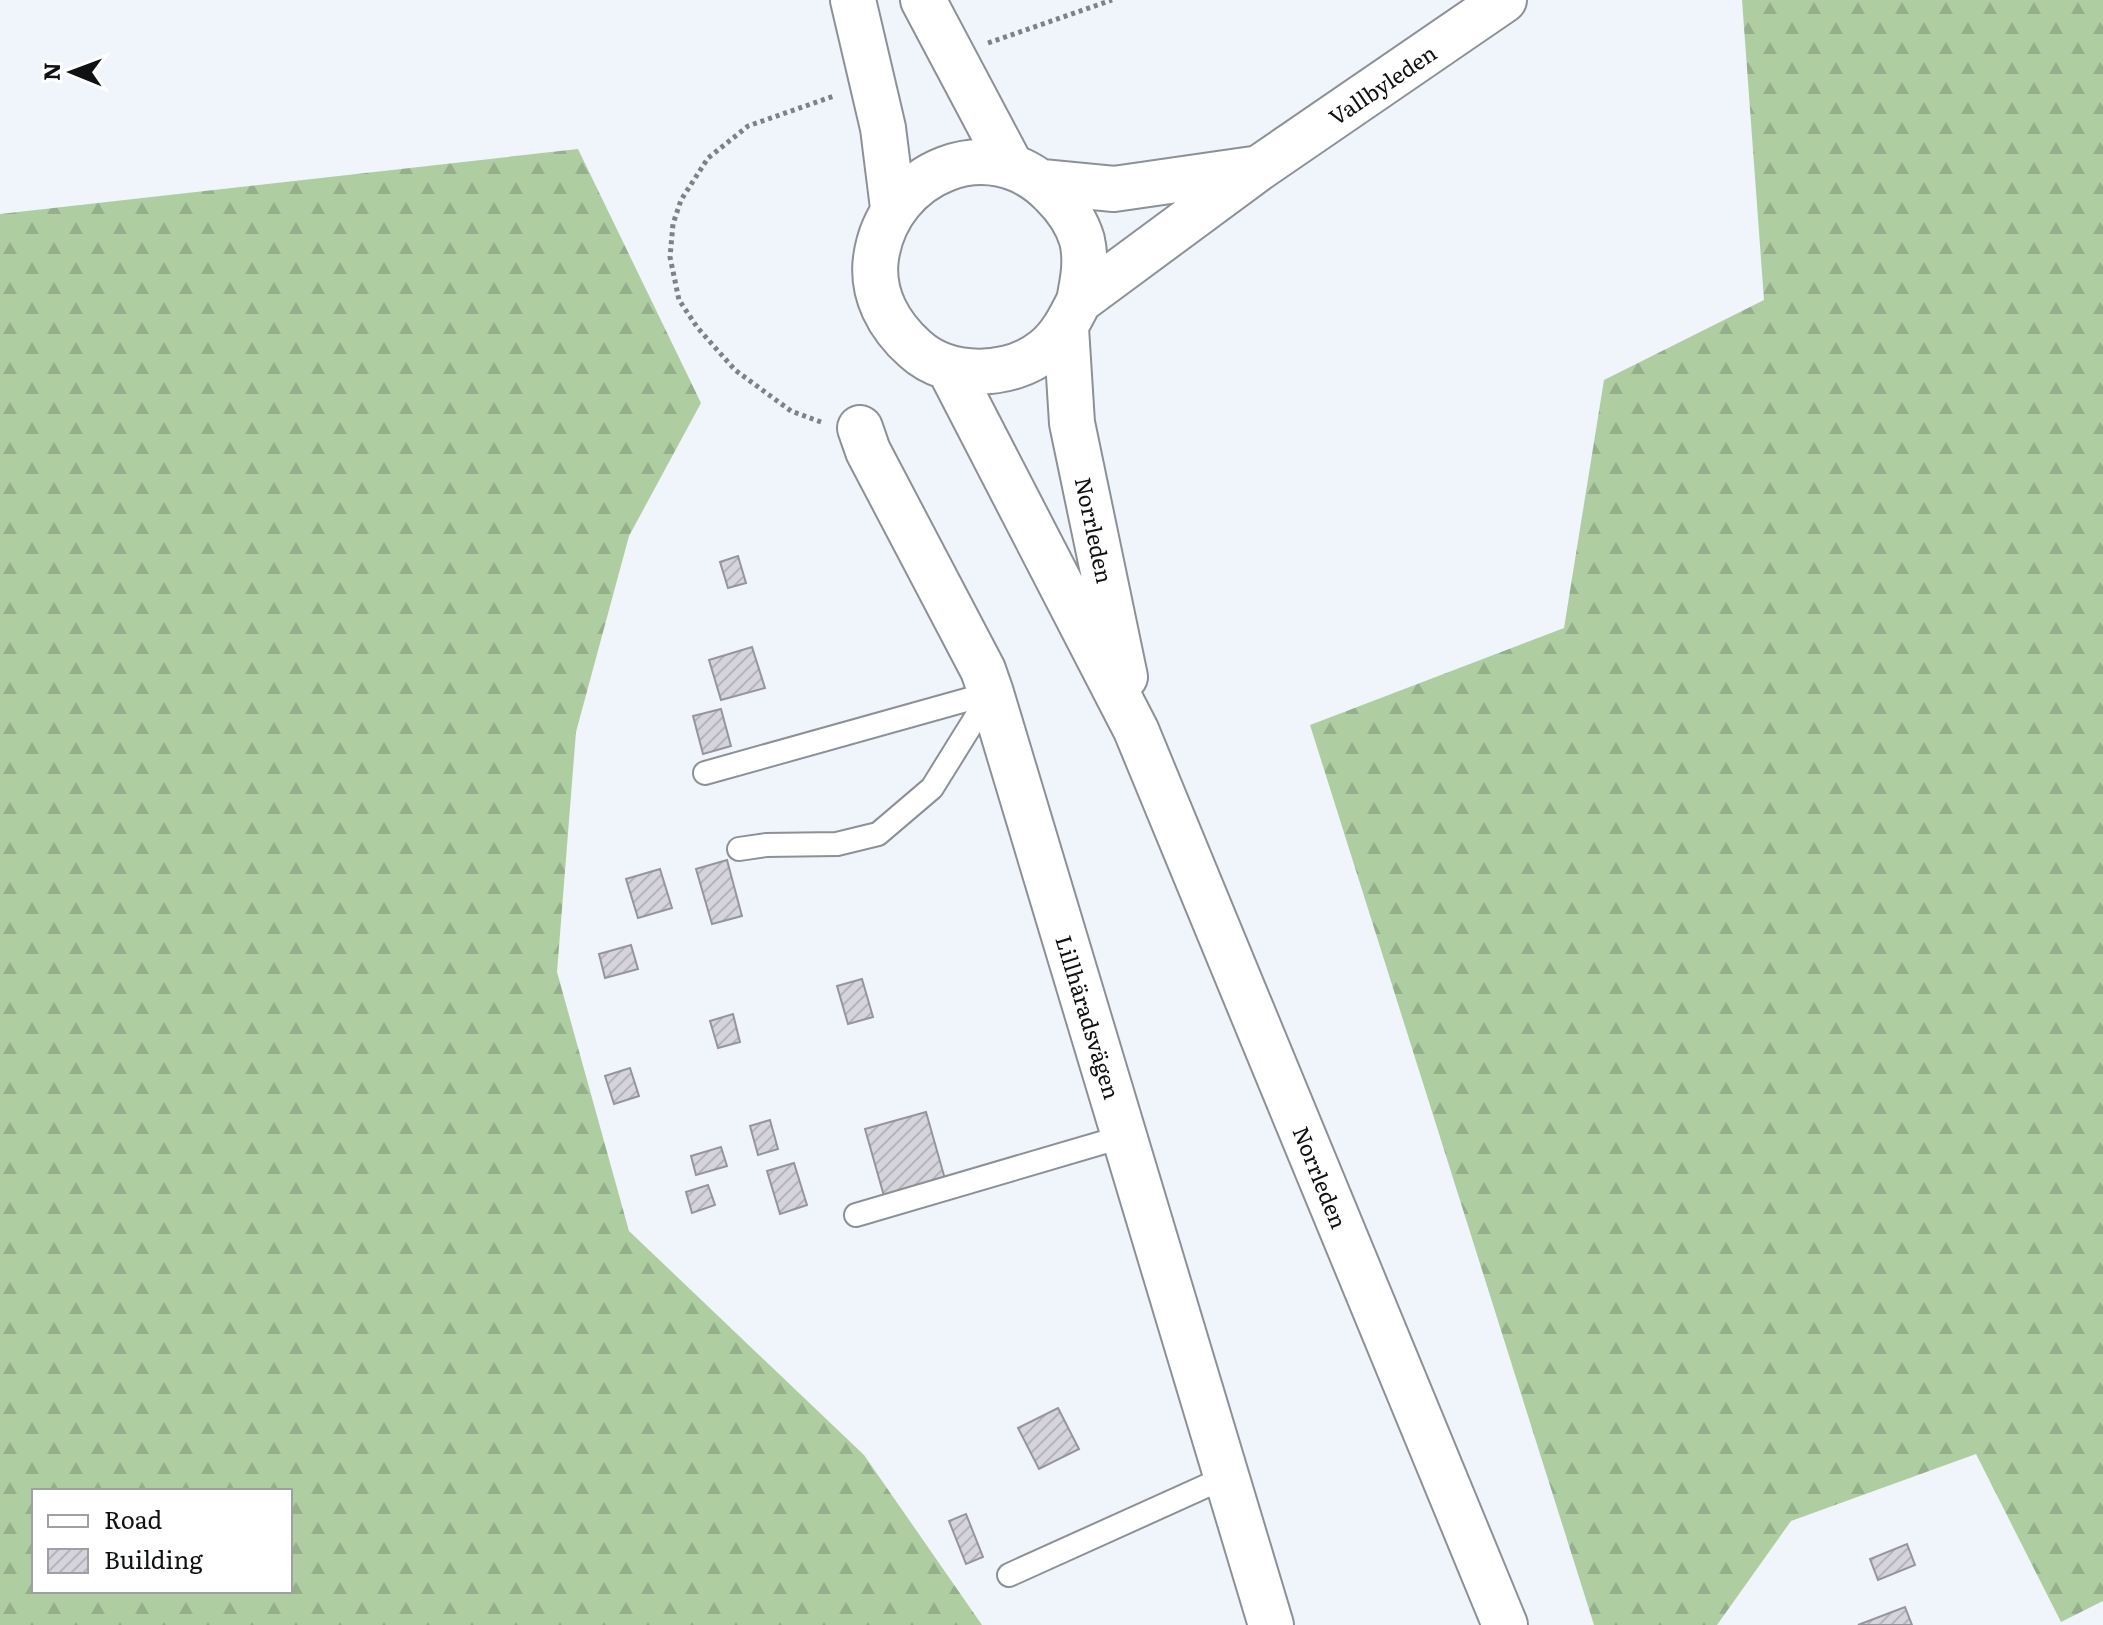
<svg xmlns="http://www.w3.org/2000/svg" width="2103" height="1625" font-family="Literata,serif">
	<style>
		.forest { fill: url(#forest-firs); fill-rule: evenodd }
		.building { fill: url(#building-hatch); stroke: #96959c; stroke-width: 2 }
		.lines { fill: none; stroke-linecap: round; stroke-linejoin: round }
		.service-casing { stroke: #8c9197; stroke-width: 26 }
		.minor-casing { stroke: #8c9197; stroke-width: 48 }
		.secondary-casing { stroke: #8c9197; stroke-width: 48 }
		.path { stroke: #7e8286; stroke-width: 5; stroke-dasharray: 4 4; stroke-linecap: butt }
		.service { stroke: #fff; stroke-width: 22 }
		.minor { stroke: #fff; stroke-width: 44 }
		.secondary { stroke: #fff; stroke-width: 44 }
		.labels { text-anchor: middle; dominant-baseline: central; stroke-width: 8; stroke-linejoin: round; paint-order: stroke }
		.street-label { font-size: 22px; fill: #0f1113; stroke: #fff }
	</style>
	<defs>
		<pattern id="forest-firs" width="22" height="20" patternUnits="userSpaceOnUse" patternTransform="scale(2)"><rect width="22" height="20" fill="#aecea2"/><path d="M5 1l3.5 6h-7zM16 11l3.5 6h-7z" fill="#94b08b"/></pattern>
		<pattern id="building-hatch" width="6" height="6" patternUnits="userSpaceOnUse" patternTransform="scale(2)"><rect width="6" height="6" fill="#d5d3db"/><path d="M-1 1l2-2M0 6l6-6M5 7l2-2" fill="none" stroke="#b6b4bb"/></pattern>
	</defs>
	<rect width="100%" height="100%" fill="#eff5fb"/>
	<path class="forest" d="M1742 0H2103V1601L2061 1622 1976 1454 1791 1521 1717 1625H1594L1310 725 1564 628 1604 380 1764 300Z
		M578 149 701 403 629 536 576 732 557 972 629 1231 864 1455 982 1625H0V214ZM290 1491V1591H34V1491Z"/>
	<path class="building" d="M738 556 746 583 728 588 720 562Z
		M752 647 765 688 721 700 709 660Z
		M721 709 731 746 703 754 693 716Z
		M727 860 742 916 712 924 696 869Z
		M660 869 672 908 638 918 626 879Z
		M631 945 638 969 605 978 599 954Z
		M862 979 873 1017 848 1024 837 986Z
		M733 1014 740 1042 718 1048 710 1021Z
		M630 1068 639 1096 614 1104 605 1076Z
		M926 1112 945 1179 884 1196 865 1129Z
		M770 1120 778 1149 758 1155 750 1126Z
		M721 1147 727 1166 696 1175 691 1156Z
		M794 1163 807 1205 780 1214 767 1171Z
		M708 1185 715 1205 692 1213 686 1192Z
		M1058 1408 1079 1449 1039 1469 1018 1428Z
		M966 1514 983 1557 966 1564 949 1521Z
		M1907 1544 1915 1565 1878 1580 1870 1559Z
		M1905 1607 1912 1625H1858Z"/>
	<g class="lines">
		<defs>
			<path id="service" d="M705 773 991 693 932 788 878 834 837 844 766 845 739 849
				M856 1215 1125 1136
				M1009 1575 1226 1477"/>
			<path id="minor" d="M860 428 868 451 983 670 991 693 1271 1625"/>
			<path id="secondary" d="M853 0 883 128 893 208
				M923 0 1011 166
				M1042 182 1114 189 1253 169
				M1079 301C1083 281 1087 261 1082 240 1077 223 1066 207 1053 194 990 128 888 172 876 258 871 294 889 326 915 349 949 380 1010 378 1045 350 1061 337 1070 319 1079 301L1259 168 1504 0
				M1066 328 1072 423 1125 677
				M949 368 1136 730 1505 1625"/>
		</defs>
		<use href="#service" class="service-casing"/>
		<use href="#minor" class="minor-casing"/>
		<use href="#secondary" class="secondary-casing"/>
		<path class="path" d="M988 43 1112 0
			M821 422 791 411 735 370 697 327 679 300 670 257 673 224 681 200 708 158 748 126 834 96"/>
		<use href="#service" class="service"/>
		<use href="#minor" class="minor"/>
		<use href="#secondary" class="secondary"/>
	</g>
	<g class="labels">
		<g class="street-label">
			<text transform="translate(1382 84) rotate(-34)">Vallbyleden</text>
			<text transform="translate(1095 530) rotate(78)">Norrleden</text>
			<text transform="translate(1089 1017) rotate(73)">Lillhäradsvägen</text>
			<text transform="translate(1321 1177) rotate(68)">Norrleden</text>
		</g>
	</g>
	<rect x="32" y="1489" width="260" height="104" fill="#ffffff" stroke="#9fa0a1" stroke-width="2"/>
	<rect x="48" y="1515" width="40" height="12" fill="#ffffff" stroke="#9fa0a1" stroke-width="2"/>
	<text x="104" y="1529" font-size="24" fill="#0f1113">Road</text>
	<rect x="48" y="1549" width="40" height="24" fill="url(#building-hatch)" stroke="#9fa0a1" stroke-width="2"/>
	<text x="104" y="1569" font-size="24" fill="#0f1113">Building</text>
	<g transform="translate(72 72) rotate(271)" stroke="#ffffff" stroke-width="6" paint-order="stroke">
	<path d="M0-6L14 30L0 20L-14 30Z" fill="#0f1113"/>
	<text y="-12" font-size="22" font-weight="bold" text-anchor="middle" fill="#0f1113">N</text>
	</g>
</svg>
